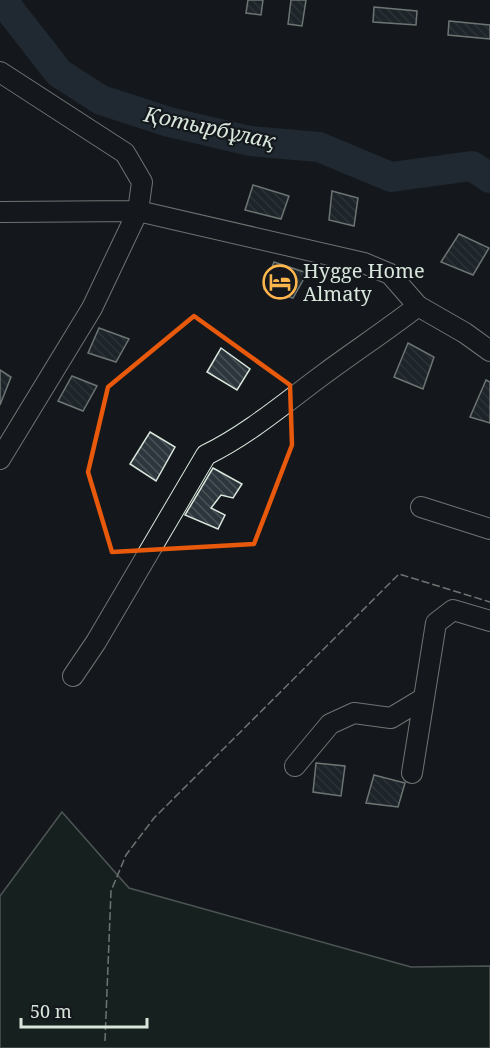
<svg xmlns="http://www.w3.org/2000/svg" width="490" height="1048" font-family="'Noto Serif',serif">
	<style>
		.green { fill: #1a2d24; stroke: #939e99; stroke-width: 1.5 }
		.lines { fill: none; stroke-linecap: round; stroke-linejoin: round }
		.river { stroke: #2f3f4d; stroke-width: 30 }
		.building { fill: url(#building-back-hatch); stroke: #d8e6dc; stroke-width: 1.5 }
		.minor-casing { stroke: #d8e6dc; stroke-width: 22 }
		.minor { stroke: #14181c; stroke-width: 20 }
		.fence { stroke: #d8e6dc; stroke-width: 1.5; stroke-dasharray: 8 3; stroke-linecap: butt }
		.marked { fill: none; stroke: #e8590c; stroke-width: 4.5; stroke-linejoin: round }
		.labels { text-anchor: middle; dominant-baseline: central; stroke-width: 4.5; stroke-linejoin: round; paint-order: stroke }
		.poi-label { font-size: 20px; fill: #d8e6dc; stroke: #14181c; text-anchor: start }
		.water-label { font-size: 21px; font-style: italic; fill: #d8e6dc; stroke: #14181c }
	</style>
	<defs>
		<pattern id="building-back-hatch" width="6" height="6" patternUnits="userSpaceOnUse" patternTransform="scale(1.5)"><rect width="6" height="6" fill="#2c363c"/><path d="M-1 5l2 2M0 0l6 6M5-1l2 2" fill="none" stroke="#4a5358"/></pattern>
	</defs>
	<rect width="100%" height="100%" fill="#14181c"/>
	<path class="green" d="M62 812 129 888 411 967 490 966V1048H0V896Z"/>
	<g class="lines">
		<path class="river" d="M2 0 59 73 101 100 169 122 250 141 319 147 391 177 472 166 490 178"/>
	</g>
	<path class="building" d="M248 0H263L261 15 246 13Z
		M291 0H306L302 26 288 24Z
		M374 7 417 11 416 25 373 22Z
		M449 21 490 25V39L448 35Z
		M253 185 289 196 281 219 245 210Z
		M332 191 358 198 354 226 329 220Z
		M459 234 489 248 473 275 441 262Z
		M274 262 307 273 293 298 264 289Z
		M99 328 129 339 116 362 88 353Z
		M408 343 434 357 423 389 394 377Z
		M221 348 250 369 237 390 207 372Z
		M0 370 11 377 0 405Z
		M72 376 97 386 83 411 58 401Z
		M486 380 490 382V423L470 417Z
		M150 432 175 447 156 481 130 464Z
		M213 468 242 484 233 498 221 495 211 508 225 515 218 529 185 515Z
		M316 763 345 766 341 796 313 792Z
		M374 775 405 783 398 807 366 803Z"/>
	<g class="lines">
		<defs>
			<path id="minor" d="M0 72 125 153 142 182 138 211 92 308 0 459
				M0 212 138 211 364 263 390 274 418 306 465 333 490 351
				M421 507 490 529
				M73 676 96 642 206 455C249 434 286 402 324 374 355 351 387 330 418 306
				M295 766 330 724 354 713 391 718 424 698
				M412 773 436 623 453 610 490 621"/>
		</defs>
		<use href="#minor" class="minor-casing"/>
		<use href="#minor" class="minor"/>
		<path class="fence" d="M105 1041 111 891 126 855 154 818 399 574 490 602"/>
	</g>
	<path d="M0 0H490V1048H0ZM194 316 290 385 292 445 254 544 112 552 88 472 108 387Z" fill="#14181c" fill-opacity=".55" fill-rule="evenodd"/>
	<path class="marked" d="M194 316 290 385 292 445 254 544 112 552 88 472 108 387Z"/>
	<defs>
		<symbol id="hotel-ring" viewBox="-11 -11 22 22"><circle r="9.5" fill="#14181c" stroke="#ffb74d" stroke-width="1.5"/><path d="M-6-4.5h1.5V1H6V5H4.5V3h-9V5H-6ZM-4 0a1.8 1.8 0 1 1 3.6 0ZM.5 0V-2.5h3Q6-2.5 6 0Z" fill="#ffb74d"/></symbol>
	</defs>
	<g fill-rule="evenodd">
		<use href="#hotel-ring" x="261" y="263" width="38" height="38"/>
	</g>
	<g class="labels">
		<g class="poi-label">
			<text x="303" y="270">Hygge Home<tspan x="303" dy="23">Almaty</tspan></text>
		</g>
		<g class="water-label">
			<text transform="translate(210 127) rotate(12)">Қотырбұлақ</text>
		</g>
	</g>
	<path d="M21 1018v9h126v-9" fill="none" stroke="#d8e6dc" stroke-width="3"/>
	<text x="30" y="1018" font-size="18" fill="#d8e6dc" stroke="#14181c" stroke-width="4.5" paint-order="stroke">50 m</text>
</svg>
